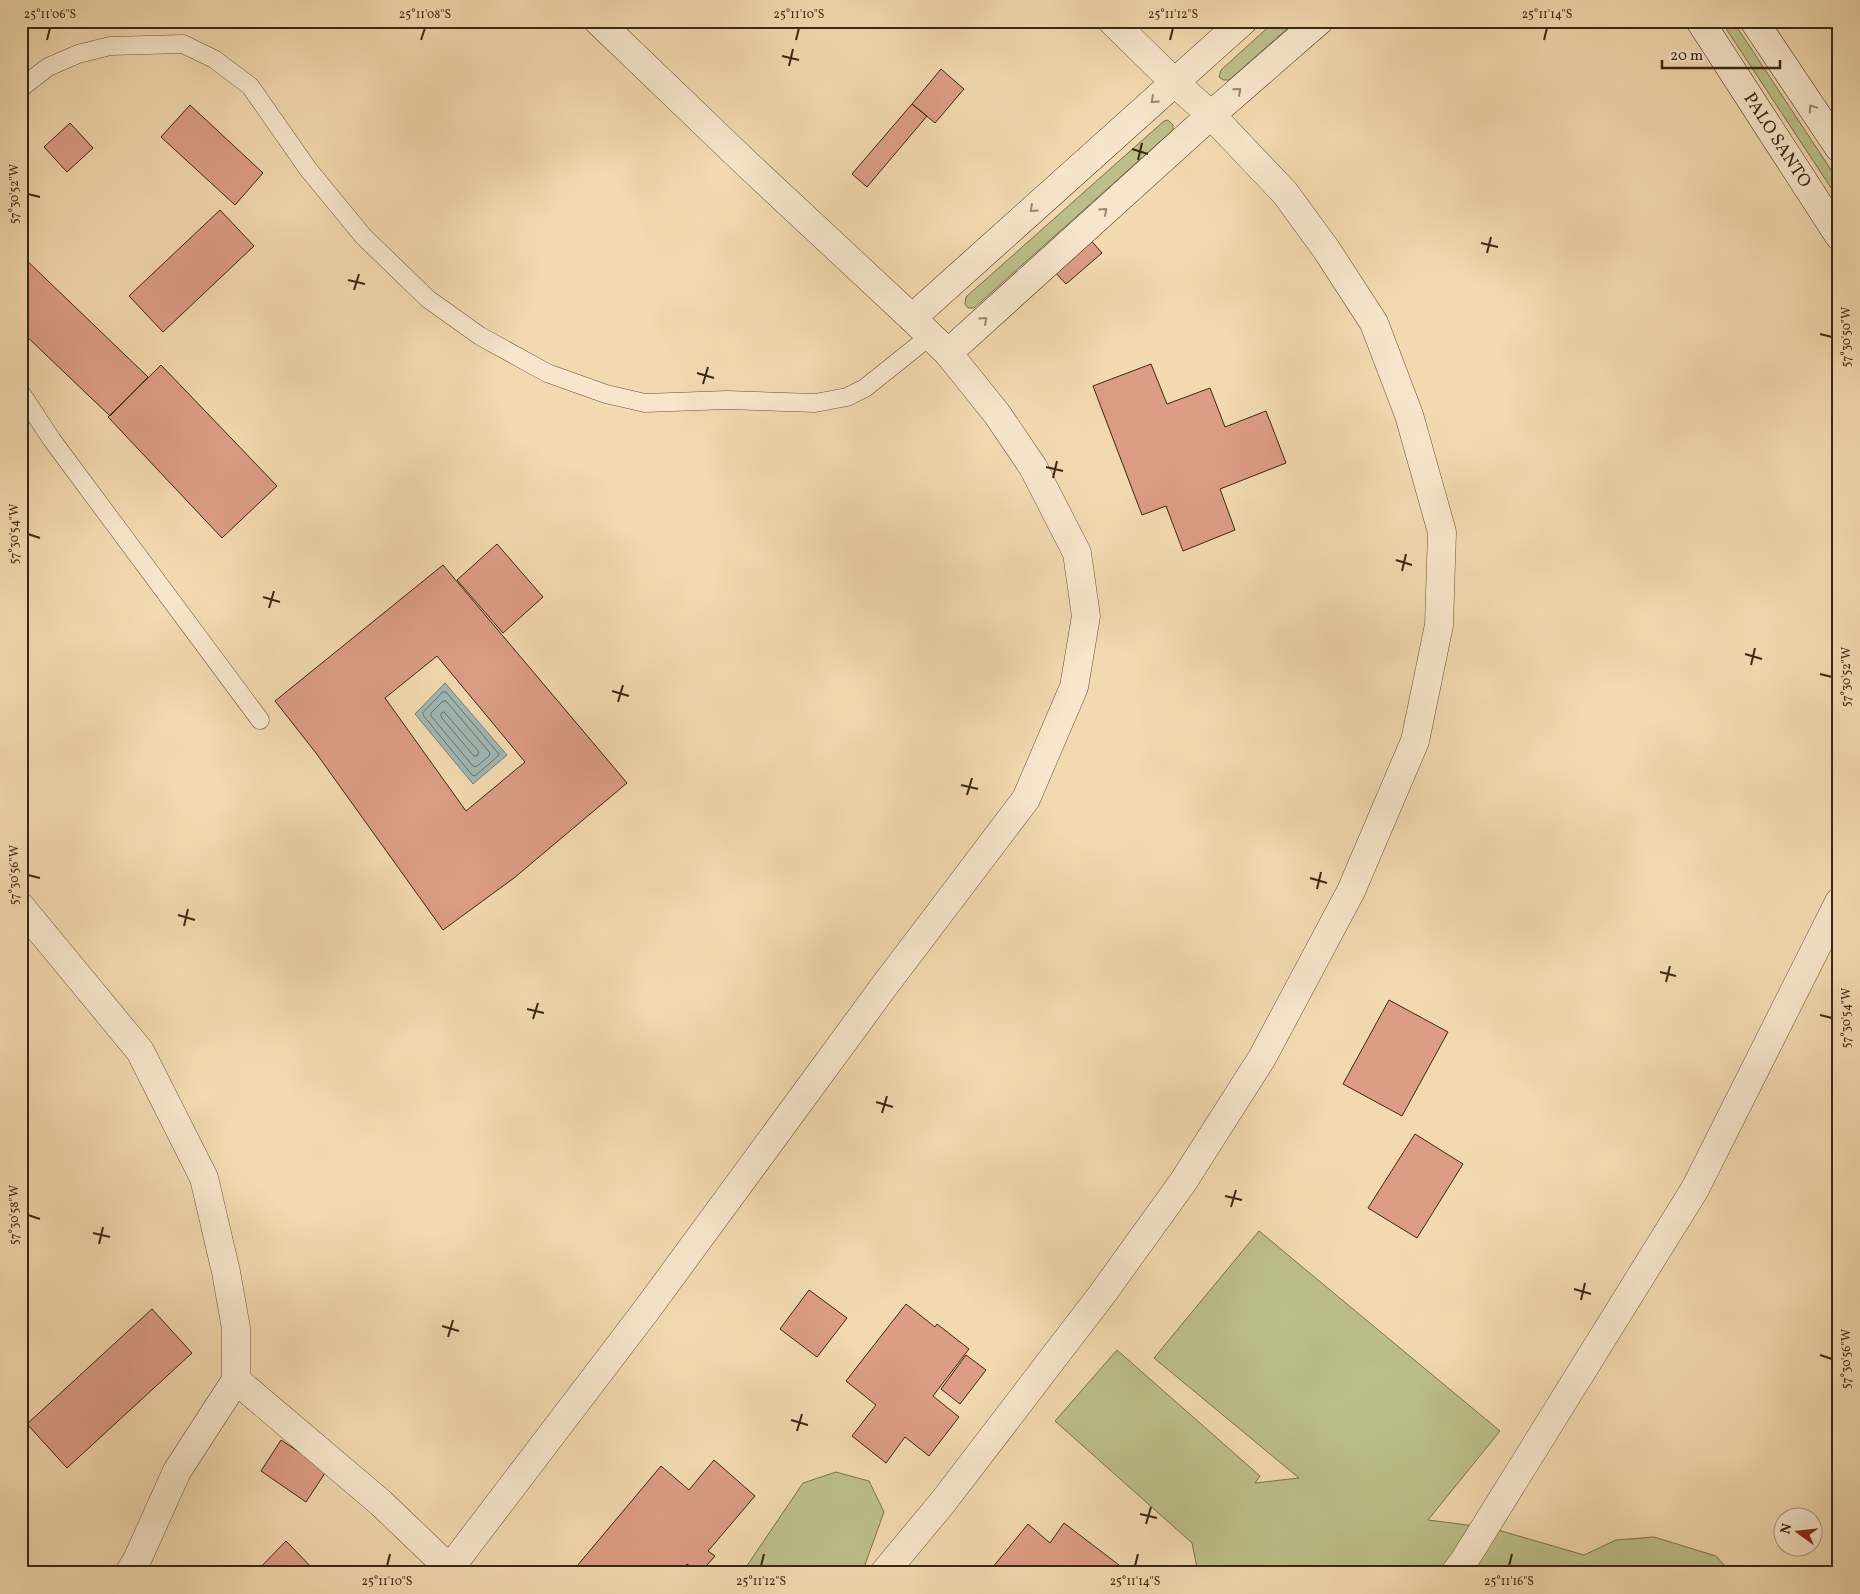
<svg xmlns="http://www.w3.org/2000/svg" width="1860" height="1594" font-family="Vollkorn,serif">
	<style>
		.green { fill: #bcbf8a; stroke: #7b744f }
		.water { fill: #9fb8b5; stroke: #777e75 }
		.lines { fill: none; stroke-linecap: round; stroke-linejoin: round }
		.shore { stroke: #6c7064; stroke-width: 1 }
		.building { fill: #dc9c86; stroke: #3a2814; fill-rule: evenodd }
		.lane-casing { stroke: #68543b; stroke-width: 19 }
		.street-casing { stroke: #68543b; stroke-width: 29 }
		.secondary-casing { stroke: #3a2814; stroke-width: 29 }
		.lane { stroke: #f7e6cb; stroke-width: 18 }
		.street { stroke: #f7e6cb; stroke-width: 28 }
		.secondary { stroke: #f7e6cb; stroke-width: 28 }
		.oneway { stroke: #988770 }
		.ticks { fill: none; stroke: #3a2814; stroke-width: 2 }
		.labels { text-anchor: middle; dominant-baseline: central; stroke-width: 5; stroke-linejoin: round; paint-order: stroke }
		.street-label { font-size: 18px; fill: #3a2814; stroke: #f7e6cb }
		.neatline { fill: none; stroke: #3a2814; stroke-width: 2 }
		.ticks-label { font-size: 12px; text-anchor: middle; fill: #3a2814 }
	</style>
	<rect width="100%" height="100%" fill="#f2d9af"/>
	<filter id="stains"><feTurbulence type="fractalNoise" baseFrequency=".004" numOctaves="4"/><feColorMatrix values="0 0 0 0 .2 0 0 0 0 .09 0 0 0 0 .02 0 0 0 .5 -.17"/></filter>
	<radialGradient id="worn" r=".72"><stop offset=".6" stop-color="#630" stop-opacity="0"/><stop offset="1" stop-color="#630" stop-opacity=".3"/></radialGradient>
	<path class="green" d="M1275 21H1296L1229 80H1223L1219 77 1221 70Z
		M1721 21H1733L1839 182V200Z
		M1168 120 1173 125V130L974 308H968L965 304 966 297 1164 121Z
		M1259 1231 1500 1431 1428 1520 1491 1528 1584 1555 1616 1540 1654 1537 1716 1556 1731 1573H1198L1192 1543 1055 1421 1117 1350 1260 1476 1255 1483 1299 1478 1154 1358Z
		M836 1472 869 1481 884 1512 862 1573H742L803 1483Z"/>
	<path class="water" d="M445 683 507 755 473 784 415 714Z"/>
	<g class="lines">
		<path class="shore" d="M443 692H446L499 754 498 756 475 776 472 775 423 715V713Z
			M446 701 490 753 489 756 476 767 473 766 431 716V713L442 702Z
			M444 712 479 752 477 756H474L441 717V714Z"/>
	</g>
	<path class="building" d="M941 69 964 89 935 123 912 104Z
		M912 104 927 116 867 187 852 174Z
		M190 105 263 173 235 205 161 137Z
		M70 123 93 148 67 172 44 147Z
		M220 210 254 246 163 332 129 296Z
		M1088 237 1102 253 1066 284 1053 270Z
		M21 255 148 377 110 416 21 331Z
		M1151 364 1167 404 1210 388 1225 427 1266 411 1286 463 1220 489 1235 530 1183 551 1166 506 1142 515 1093 386Z
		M161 365 277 486 222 538 108 417Z
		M497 544 543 597 503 633 457 580Z
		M443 565 627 783 514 878 443 930 316 753 275 701ZM437 656 525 762 466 811 385 698Z
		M1389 1000 1448 1032 1402 1116 1343 1084Z
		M1415 1134 1463 1164 1417 1238 1368 1208Z
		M809 1290 847 1318 817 1357 780 1329Z
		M906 1304 935 1327 937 1324 969 1349 933 1396 959 1417 929 1456 905 1437 886 1463 852 1436 876 1405 846 1381Z
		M152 1309 192 1353 67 1468 27 1424Z
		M966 1355 986 1370 960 1404 941 1389Z
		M281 1440 327 1470 306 1502 261 1471Z
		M714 1460 755 1496 708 1551 715 1556 700 1573 687 1564 680 1573H584L577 1566 661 1466 689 1490Z
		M1064 1523 1119 1565 1113 1573H988L1028 1524 1050 1543Z
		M286 1541 317 1573H255Z"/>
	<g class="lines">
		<defs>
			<path id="lane" d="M21 88 48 67 78 54 110 46 183 44 214 59 250 86 308 169 363 236 428 299 480 336 547 373 606 394 645 403 727 400 815 403 847 397 865 388 930 336
				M21 393 52 440 260 720"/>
			<path id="street" d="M21 907 140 1051 204 1178 226 1272 236 1328V1380L381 1503 454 1573
				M450 1568 648 1308 885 985 1026 799 1074 687 1086 616 1077 553 1033 467 997 414 948 353 912 318 748 165 598 21
				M129 1573 137 1560 177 1471 236 1380
				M884 1573 943 1502 1103 1293 1183 1182 1262 1058 1351 891 1415 741 1439 625 1442 532 1409 415 1374 323 1326 249 1285 193 1211 115 1174 82 1112 21
				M1455 1573 1464 1561 1695 1189 1839 902"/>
			<g id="secondary">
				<path id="s1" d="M1700 21 1839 236"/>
				<path d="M1754 21 1839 148"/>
				<path d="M912 318 1243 21"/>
				<path d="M948 353 1211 115 1319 21"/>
			</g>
		</defs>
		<use href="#lane" class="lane-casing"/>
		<use href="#street" class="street-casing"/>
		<use href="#secondary" class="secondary-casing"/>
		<use href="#lane" class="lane"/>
		<use href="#street" class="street"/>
		<use href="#secondary" class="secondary"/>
	</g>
	<defs><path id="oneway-chevron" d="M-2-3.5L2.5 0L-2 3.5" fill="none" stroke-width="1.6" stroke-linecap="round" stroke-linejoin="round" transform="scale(1.25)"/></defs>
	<g class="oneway">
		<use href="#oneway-chevron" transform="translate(1238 91) rotate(-41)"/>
		<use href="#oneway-chevron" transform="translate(1154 100) rotate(138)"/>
		<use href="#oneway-chevron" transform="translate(1812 108) rotate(-124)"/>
		<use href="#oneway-chevron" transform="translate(1033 209) rotate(138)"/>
		<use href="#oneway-chevron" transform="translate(1104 211) rotate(-42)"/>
		<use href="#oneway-chevron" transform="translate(984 320) rotate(-42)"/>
	</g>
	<path class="ticks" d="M47 40 50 28M421 40 425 28M796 40 799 28M1170 40 1173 28M1544 40 1547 28M782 56 799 60M789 66 793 49M1132 149 1148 154M1138 160 1142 143M28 194 40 197M1481 243 1498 247M1487 253 1491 237M348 280 365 284M354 290 359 274M1820 334 1832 337M697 373 714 378M703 384 708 367M1046 467 1063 471M1053 478 1057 461M28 534 40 538M1396 560 1412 565M1402 571 1406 554M263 597 280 602M269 608 274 591M1745 654 1762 659M1751 665 1755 648M1820 674 1832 677M612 691 629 696M618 702 623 685M961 785 978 789M967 795 972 778M28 875 40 878M1310 878 1327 883M1317 889 1321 872M178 915 195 920M184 926 188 909M1660 972 1676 976M1666 982 1670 966M527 1009 544 1013M1820 1015 1832 1018M533 1019 538 1003M876 1102 893 1107M882 1113 887 1096M1225 1196 1242 1200M1231 1207 1236 1190M28 1215 40 1219M93 1233 110 1237M99 1244 103 1227M1574 1289 1591 1294M1581 1300 1585 1283M442 1326 459 1331M448 1337 453 1320M1820 1355 1832 1359M791 1420 808 1425M797 1431 802 1414M1140 1514 1157 1518M1146 1524 1151 1507M387 1566 390 1554M761 1566 764 1554M1135 1566 1138 1554M1509 1566 1512 1554"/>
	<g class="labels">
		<g class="street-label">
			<text stroke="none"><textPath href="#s1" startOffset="142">PALO SANTO</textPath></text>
		</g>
	</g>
	<rect width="1860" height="1594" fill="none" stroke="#f2d9af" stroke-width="55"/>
	<g transform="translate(1798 1532) rotate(285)"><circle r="24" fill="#f7e6cb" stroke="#ab9a82"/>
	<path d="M0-4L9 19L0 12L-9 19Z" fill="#8f2418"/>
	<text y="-8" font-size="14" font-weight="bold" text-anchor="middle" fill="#3a2814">N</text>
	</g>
	<path d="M1662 60v8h118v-8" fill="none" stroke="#3a2814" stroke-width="2.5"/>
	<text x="1670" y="60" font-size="15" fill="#3a2814" stroke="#f7e6cb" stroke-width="4" paint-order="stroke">20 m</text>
	<rect x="28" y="28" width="1804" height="1538" class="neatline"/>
	<g class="ticks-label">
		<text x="50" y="18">25°11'06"S</text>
		<text x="425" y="18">25°11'08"S</text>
		<text x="799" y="18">25°11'10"S</text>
		<text x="1173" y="18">25°11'12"S</text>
		<text x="1547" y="18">25°11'14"S</text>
		<text transform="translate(14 194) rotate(-90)" y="4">57°30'52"W</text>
		<text transform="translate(1846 337) rotate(-90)" y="4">57°30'50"W</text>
		<text transform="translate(14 534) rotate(-90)" y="4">57°30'54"W</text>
		<text transform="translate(1846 677) rotate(-90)" y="4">57°30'52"W</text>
		<text transform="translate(14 875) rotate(-90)" y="4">57°30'56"W</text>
		<text transform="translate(1846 1018) rotate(-90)" y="4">57°30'54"W</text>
		<text transform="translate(14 1215) rotate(-90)" y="4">57°30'58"W</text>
		<text transform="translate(1846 1359) rotate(-90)" y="4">57°30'56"W</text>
		<text x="387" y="1585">25°11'10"S</text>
		<text x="761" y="1585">25°11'12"S</text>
		<text x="1135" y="1585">25°11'14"S</text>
		<text x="1509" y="1585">25°11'16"S</text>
	</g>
	<rect width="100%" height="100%" filter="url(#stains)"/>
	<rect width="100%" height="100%" fill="url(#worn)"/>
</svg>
